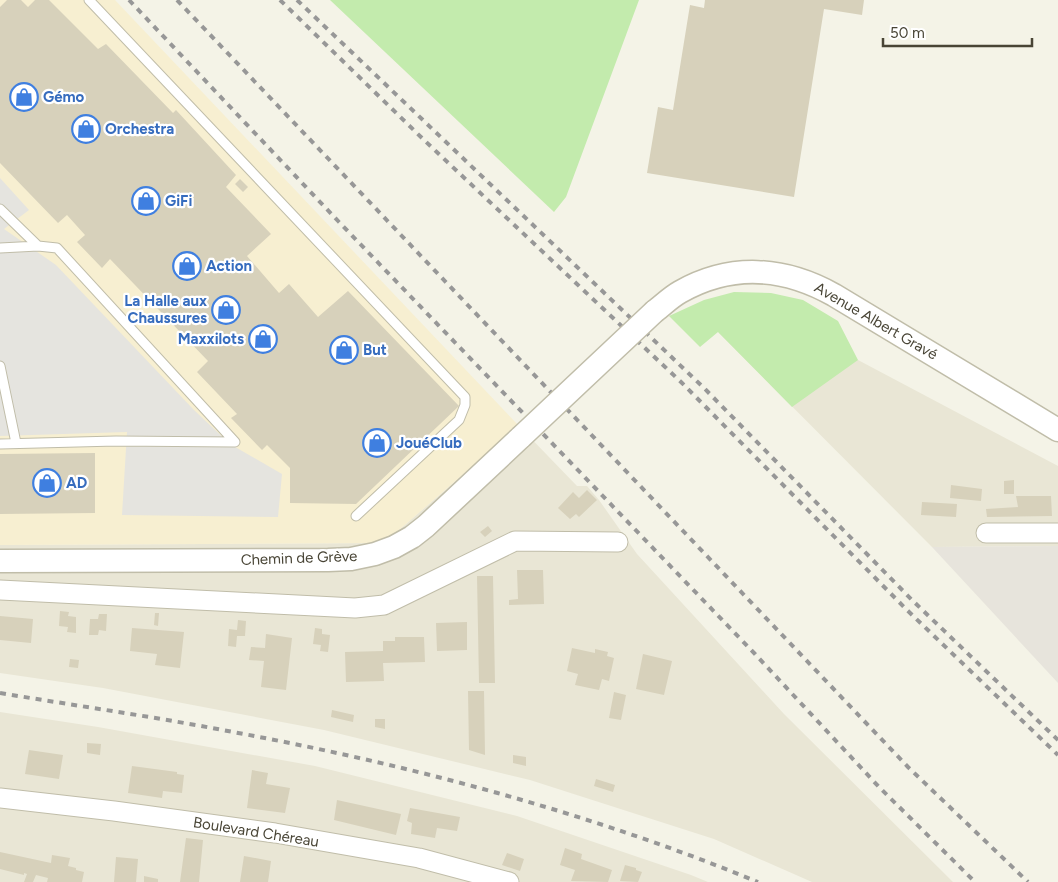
<svg xmlns="http://www.w3.org/2000/svg" width="1058" height="882" font-family="Figtree,sans-serif">
	<style>
		.residential { fill: #e9e6d5 }
		.commercial { fill: #f7efd1 }
		.industrial { fill: #e7e4dc }
		.green { fill: #c3ebad }
		.parking { fill: #e5e4df }
		.building { fill: #d7d1bb }
		.lines { fill: none; stroke-linecap: round; stroke-linejoin: round }
		.service-casing { stroke: #c0bda9; stroke-width: 11 }
		.minor-casing { stroke: #c0bda9; stroke-width: 21 }
		.tertiary-casing { stroke: #c0bda9; stroke-width: 25 }
		.service { stroke: #fff; stroke-width: 9 }
		.minor { stroke: #fff; stroke-width: 19 }
		.tertiary { stroke: #fff; stroke-width: 22 }
		.rail { stroke: #979797; stroke-width: 4; stroke-dasharray: 6 6; stroke-linecap: butt }
		.tertiary-bridge-casing { stroke: #c0bda9; stroke-width: 25; stroke-linecap: butt }
		.tertiary-bridge { stroke: #fff; stroke-width: 22 }
		.labels { text-anchor: middle; dominant-baseline: central; stroke-width: 4.5; stroke-linejoin: round; paint-order: stroke }
		.shop-label { font-size: 15px; font-weight: bold; fill: #366cbe; stroke: #fff; text-anchor: start }
		.street-label { font-size: 15px; fill: #484435; stroke: #fff }
	</style>
	<rect width="100%" height="100%" fill="#f4f3e7"/>
	<path class="residential" d="M718 332 858 360 1058 466V546L932 547Z
		M519 426 577 486H587L599 500 637 554 784 714 953 882H812L714 839 530 780 324 730 103 688 0 673V545L384 543Z
		M0 712 98 727 315 766 517 816 691 875 708 882H0Z"/>
	<path class="commercial" d="M0 0H115L519 426 384 543 0 545Z"/>
	<path class="industrial" d="M1058 546V683L932 547Z"/>
	<path class="green" d="M330 0H639L566 197 554 212Z
		M734 292 771 293 803 300 838 321 858 360 792 407 718 332 700 347 669 316 704 300Z"/>
	<path class="parking" d="M0 178 29 210 4 229 56 265 194 410 230 444 282 474 278 517 122 515 127 432 0 436Z"/>
	<path class="building" d="M7 0H21L28 7 35 0H49L98 49 106 44 173 113 176 110 236 175 226 187 271 234 247 256 279 293 289 284 318 317 348 291 459 406 356 504 290 503V468L267 445 262 450 231 418 237 414 197 372 208 361 110 259 102 268 77 242 85 235 67 215 58 223 0 163V7Z
		M705 0H864L862 15 824 9 794 197 647 173 658 107 673 110 690 5 704 8Z
		M240 179 248 187 243 192 235 184Z
		M95 453V513L0 514V454Z
		M1014 480V494H1004V481Z
		M951 485 982 489 981 501 950 498Z
		M587 490 597 500 579 517 576 514 570 519 558 508 573 492 579 498Z
		M1016 496H1051L1052 516 987 517 986 509 1018 507Z
		M922 502 957 504 956 517 921 515Z
		M488 526 492 531 485 537 480 532Z
		M517 570H543L544 604 509 605V600L518 599Z
		M477 576H493L495 683H479Z
		M60 611 69 612 68 616 76 617V633L67 632 68 627 59 626Z
		M155 613H159L158 626 154 625Z
		M99 614H107L106 631 99 630 98 635H89L90 619H98Z
		M0 616 33 619 31 643 0 640Z
		M238 620 246 621 245 636H237L236 647 228 646 229 629 237 630Z
		M467 622V650L437 651 436 623Z
		M132 628 184 632 180 668 155 665 157 654 130 651Z
		M315 628 322 629V634L330 635 328 652 320 651 321 645 313 644Z
		M266 634 292 638 286 690 261 687 264 661 249 660 251 647 265 648Z
		M395 637H424L425 662 383 663 384 681 346 682 345 652 383 651V641H395Z
		M572 648 595 653V649L608 652 607 656 614 658 609 681 602 679 599 690 575 685 578 674 567 671Z
		M643 654 672 661 664 695 636 689Z
		M70 659 79 660 78 668 69 667Z
		M468 691H484L485 755 469 750Z
		M614 692 626 695 621 720 609 718Z
		M332 710 354 715 353 722 331 717Z
		M375 719H385V729L375 727Z
		M87 743 101 744 100 755 87 753Z
		M29 750 63 755 59 779 25 774Z
		M513 755 526 757V766L513 763Z
		M132 766 177 772V774L184 775 182 793 163 791 162 798 128 793Z
		M252 770 268 773 266 784 290 788 285 813 247 808Z
		M596 779 615 785 613 792 594 786Z
		M337 800 401 814 396 835 334 820Z
		M410 808 460 817 457 831 437 828 435 838 411 834 412 823 407 821Z
		M186 838 203 840 199 882H180Z
		M565 848 582 854 581 859 612 870 608 882 571 881 575 870 560 865Z
		M0 852 51 863 52 855 70 858 68 866 76 868V870L84 872 82 882H47L48 878 36 875 33 882H24L27 874 24 873V875L0 869Z
		M507 853 524 859 520 871 502 865Z
		M244 856 271 861 268 882H240Z
		M116 857 138 859 136 882H114Z
		M625 865 636 868V870L642 872 638 882 620 881Z
		M144 876 158 879V882H144Z"/>
	<g class="lines">
		<defs>
			<path id="service" d="M89 0 465 397V405L459 420 356 516
				M0 209 38 246
				M0 248 38 246 57 248 235 442 116 441 0 444
				M0 366 16 443"/>
			<path id="minor" d="M986 533H1058
				M0 590 355 608 384 605 515 541 618 542
				M0 798 114 811 275 833 419 858 509 882"/>
			<path id="tertiary" d="M655 311C663 305 671 297 680 292 731 263 784 267 834 295L1058 430
				M0 561 328 560 351 559 375 554 394 547 412 537 426 526 521 437"/>
		</defs>
		<use href="#service" class="service-casing"/>
		<use href="#minor" class="minor-casing"/>
		<use href="#tertiary" class="tertiary-casing"/>
		<use href="#service" class="service"/>
		<use href="#minor" class="minor"/>
		<use href="#tertiary" class="tertiary"/>
		<path class="rail" d="M129 0 339 222 755 654 879 787 975 882
			M177 0 908 767 1028 882
			M280 0 424 140 681 382 907 610 1058 755
			M297 0 704 388 912 600 1058 740
			M0 693C78 706 156 717 233 732 411 765 590 813 758 882"/>
		<defs>
			<path id="tertiary-bridge" d="M521 437 655 311"/>
		</defs>
		<use href="#tertiary-bridge" class="tertiary-bridge-casing"/>
		<use href="#tertiary-bridge" class="tertiary-bridge"/>
	</g>
	<defs>
		<symbol id="shop-ring" viewBox="-11 -11 22 22"><circle r="9.5" fill="#fff" stroke="#3f7fe0" stroke-width="1.5"/><path d="M-5-2.5h2.3a2.7 3.5 0 0 1 5.4 0H5L5.5 6h-11ZM-1.5-2.5h3a1.5 2.3 0 0 0-3 0Z" fill="#3f7fe0"/></symbol>
	</defs>
	<g fill-rule="evenodd">
		<use href="#shop-ring" x="8" y="81" width="32" height="32"/>
		<use href="#shop-ring" x="70" y="113" width="32" height="32"/>
		<use href="#shop-ring" x="130" y="185" width="32" height="32"/>
		<use href="#shop-ring" x="171" y="250" width="32" height="32"/>
		<use href="#shop-ring" x="210" y="294" width="32" height="32"/>
		<use href="#shop-ring" x="247" y="323" width="32" height="32"/>
		<use href="#shop-ring" x="328" y="334" width="32" height="32"/>
		<use href="#shop-ring" x="361" y="427" width="32" height="32"/>
		<use href="#shop-ring" x="31" y="467" width="32" height="32"/>
	</g>
	<g class="labels">
		<g class="shop-label">
			<text x="43" y="97">Gémo</text>
			<text x="105" y="129">Orchestra</text>
			<text x="165" y="201">GiFi</text>
			<text x="206" y="266">Action</text>
			<text x="207" y="301" text-anchor="end">La Halle aux<tspan x="207" dy="17">Chaussures</tspan></text>
			<text x="244" y="339" text-anchor="end">Maxxilots</text>
			<text x="363" y="350">But</text>
			<text x="396" y="443">JouéClub</text>
			<text x="66" y="483">AD</text>
		</g>
		<g class="street-label">
			<text transform="translate(876 321) rotate(30)">Avenue Albert Gravé</text>
			<text transform="translate(299 558) rotate(-2)">Chemin de Grève</text>
			<text transform="translate(256 832) rotate(9)">Boulevard Chéreau</text>
		</g>
	</g>
	<path d="M883 38v8h149v-8" fill="none" stroke="#484435" stroke-width="2.5"/>
	<text x="890" y="38" font-size="15" fill="#484435" stroke="#ffffff" stroke-width="4" paint-order="stroke">50 m</text>
</svg>
